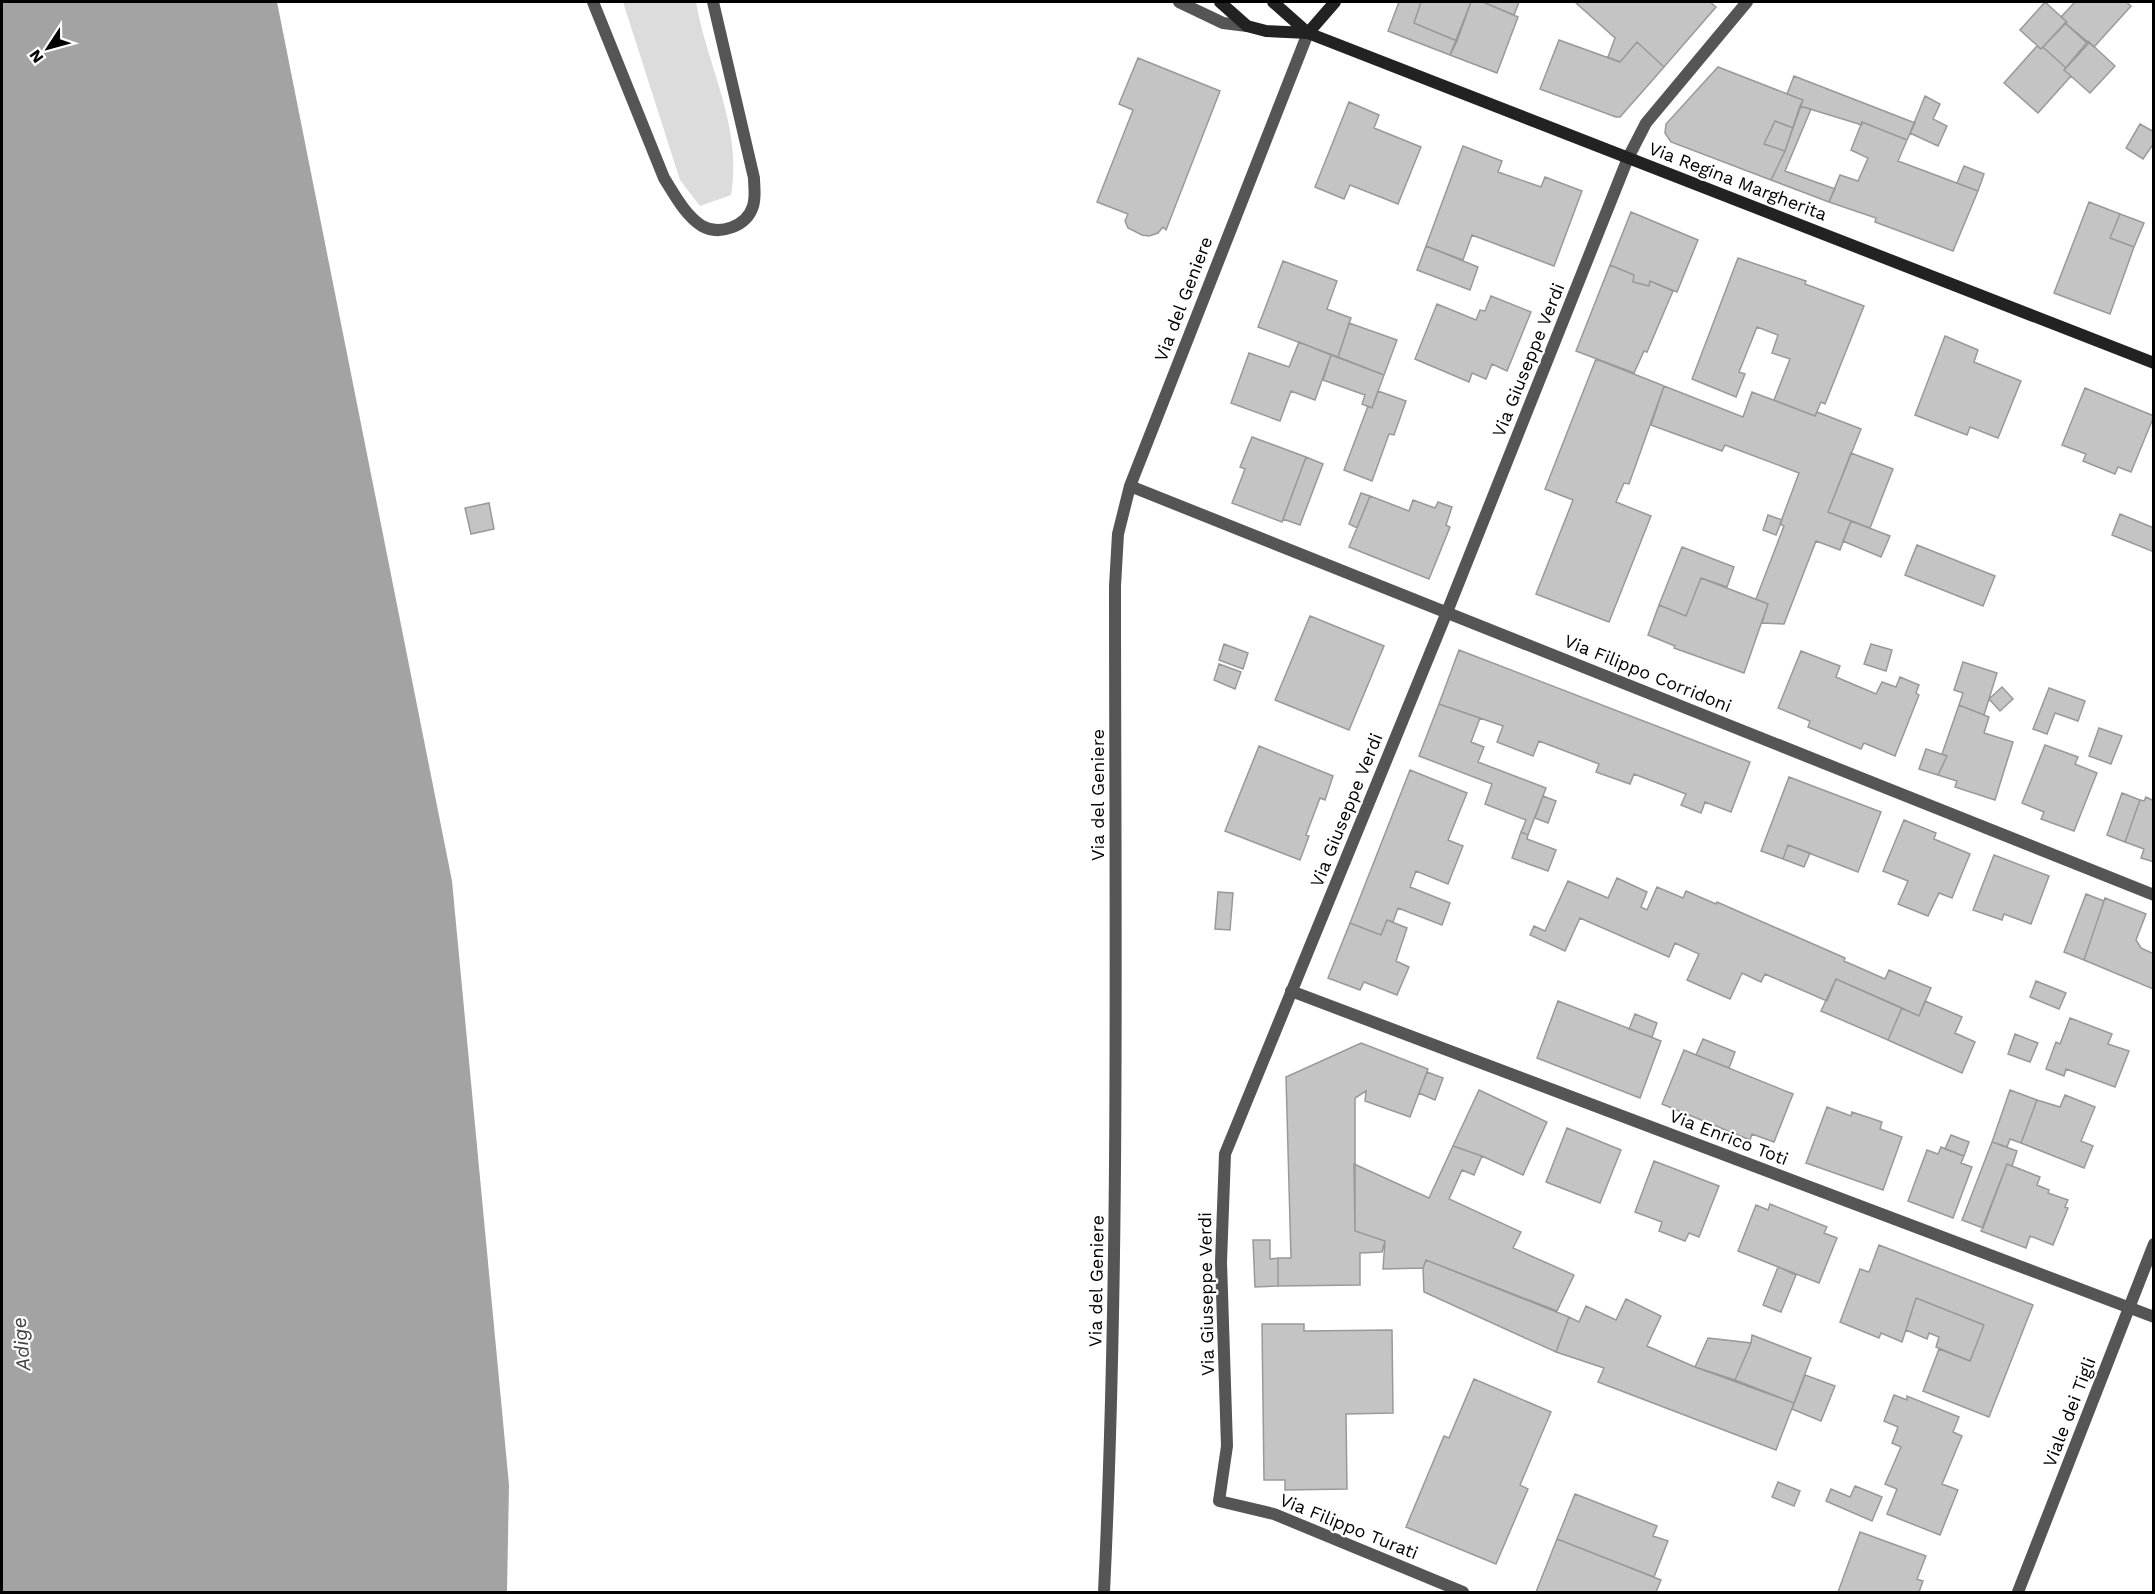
<svg xmlns="http://www.w3.org/2000/svg" width="2155" height="1594" font-family="'Work Sans',sans-serif">
	<style>
		.green { fill: #dcdcdc }
		.water { fill: #a3a3a3 }
		.building { fill: #c4c4c4; stroke: #999; stroke-width: 1.5 }
		.lines { fill: none; stroke-linecap: round; stroke-linejoin: round }
		.lane { stroke: #555; stroke-width: 12 }
		.street { stroke: #555; stroke-width: 12 }
		.secondary { stroke: #222; stroke-width: 12 }
		.labels { text-anchor: middle; dominant-baseline: central; stroke-width: 4.5; stroke-linejoin: round; paint-order: stroke }
		.street-label { font-size: 18px; fill: #000; stroke: #fff }
		.water-label { font-size: 20px; font-style: italic; fill: #444; stroke: #fff }
	</style>
	<rect width="100%" height="100%" fill="#fff"/>
	<path class="green" d="M623 2H696C707 66 743 128 731 195L700 206 680 180Z"/>
	<path class="water" d="M2 2H277L452 881 509 1485 507 1592H2Z"/>
	<path class="building" d="M1399 2H1421L1414 23 1457 41 1450 55 1388 31Z
		M1421 2H1471L1457 41 1414 23Z
		M1471 2H1483L1518 17 1497 73 1450 55Z
		M1483 2H1519L1514 15Z
		M1575 2H1710L1716 7 1664 67 1637 42 1620 62 1608 57 1615 38Z
		M2045 2 2067 22 2041 49 2020 30Z
		M2075 2H2126L2131 6 2094 47 2065 23 2067 22 2061 17Z
		M2065 23 2088 44 2066 68 2043 47Z
		M1559 40 1620 62 1637 42 1664 67 1620 117H1616L1540 89Z
		M2088 41 2115 66 2090 93 2064 70Z
		M2037 46 2041 49 2043 47 2066 68 2064 70 2071 76 2038 113 2004 83Z
		M1138 58 1220 91 1166 230 1163 227 1158 233 1149 236 1142 235 1128 228 1125 221 1128 214 1097 202 1133 110 1119 104Z
		M1718 67 1803 100 1793 128 1775 121 1764 144 1785 151 1771 180 1671 142 1665 133 1666 124Z
		M1794 76 1915 123 1907 140 1862 122V125L1800 106 1803 100 1787 94Z
		M1925 96 1940 104 1933 119 1947 126 1938 146 1910 133Z
		M1349 102 1379 115 1374 128 1421 147 1398 204 1350 185 1344 199 1315 187Z
		M1800 106 1811 109 1785 171 1835 189 1829 202 1771 180 1785 151Z
		M1775 121 1793 128 1785 151 1764 144Z
		M1862 122 1907 140 1898 161 1978 191 1953 251 1875 222 1876 218 1829 202 1840 175 1858 181 1868 158 1851 150Z
		M2140 124 2154 132V143L2143 159 2126 148Z
		M1463 146 1502 161 1498 172 1541 187 1545 177 1582 191 1554 266 1472 235 1463 260 1426 246Z
		M1964 166 1984 174 1978 191 1957 183Z
		M2089 202 2120 214 2110 238 2134 247 2110 314 2054 293Z
		M1631 212 1698 240 1677 292 1650 281 1649 286 1633 282 1634 275 1610 265Z
		M2120 214 2144 223 2134 247 2110 238Z
		M1426 246 1478 267 1470 290 1417 270Z
		M1738 258 1806 281 1805 284 1864 306 1825 404 1821 402 1815 416 1774 400 1790 359 1772 353 1778 335 1757 327 1739 372 1745 374 1736 397 1692 379Z
		M1283 261 1337 281 1327 309 1351 318 1338 357 1258 327Z
		M1610 265 1634 275 1633 282 1649 286 1650 281 1673 291 1647 352 1644 351 1634 373 1576 351Z
		M1491 296 1531 312 1507 371 1492 364 1486 379 1472 373 1469 382 1415 359 1437 304 1476 320 1480 310 1485 311Z
		M1349 323 1397 340 1384 375 1338 357Z
		M1945 336 1978 350 1974 362 2021 381 1998 438 1970 427 1967 435 1915 415Z
		M1299 342 1331 355 1315 400 1291 391 1280 421 1231 403 1249 353 1289 367Z
		M1331 355 1384 375 1372 408 1362 404 1365 395 1323 380Z
		M1596 359 1664 386 1629 484 1624 483 1616 502 1651 516 1609 622 1536 594 1573 500 1545 489Z
		M1664 386 1743 417 1752 392 1815 416 1817 412 1861 429 1828 512 1851 521 1840 550 1816 541 1784 624 1762 623 1768 604 1756 599 1784 526 1780 524 1799 473 1725 445 1722 451 1651 425Z
		M2085 388 2154 416 2131 472 2118 467 2115 474 2083 461 2086 454 2062 445Z
		M1378 391 1406 401 1394 435 1389 434 1372 481 1344 470 1368 406 1372 408Z
		M1252 437 1306 457 1282 522 1232 503 1245 469 1240 467Z
		M1851 453 1893 469 1870 528 1828 512Z
		M1306 457 1323 464 1300 525 1283 519Z
		M1361 493 1370 496 1357 528 1349 524Z
		M1370 496 1409 511 1413 500 1435 508 1438 502 1452 507 1446 525 1450 527 1429 579 1349 547Z
		M489 503 494 529 471 534 465 508Z
		M2120 514 2154 528V552L2112 535Z
		M1768 515 1782 520 1776 535 1763 530Z
		M1851 521 1890 536 1881 557 1843 541Z
		M1917 545 1995 576 1983 606 1905 575Z
		M1682 547 1734 567 1727 587 1701 578 1686 616 1659 605Z
		M1701 578 1768 604 1744 673 1674 648 1675 646 1648 635 1659 605 1686 616Z
		M1310 616 1384 646 1349 730 1275 700Z
		M1224 644 1248 653 1243 669 1219 660Z
		M1871 644 1892 650 1886 671 1864 664Z
		M1459 650 1750 762 1731 812 1705 802 1701 813 1681 805 1686 794 1634 774 1630 784 1596 772 1599 764 1539 741 1533 756 1497 742 1503 726 1439 704Z
		M1801 651 1840 666 1836 677 1876 694 1882 682 1896 687 1900 677 1919 685 1916 693 1919 695 1895 756 1864 743 1861 749 1808 727 1810 721 1778 708Z
		M1963 662 1997 673 1984 715 1959 705 1963 693 1954 690Z
		M1219 664 1241 672 1235 689 1214 680Z
		M2002 687 2013 699 2000 711 1989 699Z
		M2049 688 2085 701 2078 721 2055 713 2047 734 2033 729Z
		M1439 704 1480 718 1471 742 1484 747 1478 762 1546 788 1528 835 1521 832 1526 820 1485 804 1492 784 1419 756Z
		M1959 705 1989 717 1984 733 2013 742 1995 800 1955 787 1957 781 1938 775 1947 756 1942 754Z
		M2099 728 2122 736 2111 764 2089 756Z
		M2045 745 2078 757 2075 764 2097 773 2074 831 2041 819 2044 812 2022 803Z
		M1259 746 1333 776 1325 800 1320 798 1306 835 1309 836 1300 860 1225 831Z
		M1926 749 1947 756 1938 775 1919 769Z
		M1410 770 1467 793 1448 840 1463 846 1448 884 1416 871 1410 887 1450 903 1442 925 1398 908 1393 922 1387 920 1381 935 1350 923Z
		M1789 777 1881 812 1858 872 1788 845 1783 859 1761 851Z
		M2122 793 2140 800 2125 842 2107 835Z
		M1543 796 1556 801 1548 823 1535 818Z
		M2146 797 2154 801V862L2141 858 2144 849 2125 842 2140 800 2144 801Z
		M1904 820 1936 833 1934 839 1970 854 1952 898 1939 893 1928 916 1898 904 1908 881 1883 871Z
		M1521 832 1528 835 1527 839 1556 850 1548 871 1512 858Z
		M1788 845 1810 853 1804 867 1783 859Z
		M1994 855 2049 876 2031 924 2004 914 2002 920 1973 910Z
		M1617 878 1647 892 1641 907 1647 910 1657 887 1683 898 1686 891 1716 904 1717 902 1845 958 1844 961 1885 979 1889 970 1931 988 1919 1016 1836 979 1827 1001 1765 974 1761 982 1742 973 1730 999 1687 980 1699 954 1675 943 1669 957 1580 918 1565 951 1530 935 1534 926 1545 931 1568 881 1608 898Z
		M1218 892 1233 893 1230 930 1215 929Z
		M2086 894 2104 901 2084 960 2064 952Z
		M2105 898 2146 914 2136 940 2141 948 2154 954 2153 989 2084 960Z
		M1387 920 1407 928 1396 961 1409 967 1397 995 1364 982 1360 990 1328 978 1350 923 1381 935Z
		M1836 979 1902 1008 1888 1040 1821 1011Z
		M2036 981 2066 993 2059 1009 2030 997Z
		M1558 1001 1661 1041 1640 1098 1537 1058Z
		M1925 1001 1962 1017 1955 1033 1975 1042 1962 1073 1888 1040 1902 1008 1919 1016Z
		M1635 1014 1657 1023 1652 1037 1629 1029Z
		M2070 1018 2112 1034 2108 1044 2129 1051 2115 1087 2066 1069 2064 1076 2046 1069 2056 1042 2060 1044Z
		M2015 1034 2038 1043 2030 1062 2008 1054Z
		M1703 1039 1735 1052 1729 1068 1696 1055Z
		M1361 1043 1428 1069 1410 1117 1365 1101 1366 1091 1355 1098V1231L1385 1241 1382 1252 1360 1253V1285L1278 1286V1258H1291L1286 1077Z
		M1684 1050 1793 1094 1774 1142 1752 1134 1750 1140 1662 1104Z
		M1427 1072 1443 1078 1435 1100 1419 1093Z
		M1479 1090 1547 1122 1523 1175 1482 1156 1453 1146Z
		M2010 1090 2037 1100 2021 1143 2010 1139 2007 1147 1992 1142Z
		M2065 1095 2095 1107 2081 1141 2093 1146 2084 1168 2021 1143 2037 1100 2060 1107Z
		M1827 1107 1851 1116 1852 1112 1882 1122 1880 1129 1902 1137 1883 1190 1806 1163Z
		M1567 1128 1621 1150 1600 1203 1546 1182Z
		M1951 1135 1969 1142 1964 1156 1945 1149Z
		M1992 1142 2017 1151 2012 1166 2007 1164 1983 1228 1962 1220Z
		M1453 1146 1482 1156 1474 1175 1462 1170 1449 1199 1521 1232 1513 1248 1574 1275 1557 1311 1426 1260 1423 1268 1383 1269 1385 1241 1355 1231 1354 1164 1429 1198Z
		M1941 1147 1964 1156 1961 1163 1972 1167 1953 1218 1908 1201 1927 1150 1938 1154Z
		M1654 1161 1719 1186 1699 1237 1689 1233 1685 1241 1659 1231 1662 1222 1635 1212Z
		M2007 1164 2040 1177 2037 1185 2049 1190 2048 1193 2068 1200 2065 1207 2068 1208 2053 1245 2030 1236 2026 1248 1981 1231Z
		M1770 1204 1827 1227 1824 1233 1837 1238 1819 1283 1738 1251 1756 1205 1768 1210Z
		M1253 1240H1270V1259L1278 1258V1286L1255 1287Z
		M1879 1245 2033 1305 1989 1417 1923 1391 1939 1349 1970 1361 1984 1325 1916 1298 1902 1342 1881 1333 1879 1338 1840 1322 1860 1269 1869 1272Z
		M1426 1260 1569 1317 1556 1352 1424 1292 1423 1268Z
		M1778 1267 1796 1275 1781 1312 1763 1305Z
		M1916 1298 1984 1325 1970 1361 1936 1347 1939 1337 1929 1333 1927 1339 1906 1330Z
		M1626 1299 1661 1316 1647 1346 1695 1367 1794 1403 1776 1450 1598 1382 1604 1368 1556 1352 1569 1317 1579 1322 1586 1306 1616 1320Z
		M1262 1324H1304V1331L1392 1330 1393 1413 1346 1414 1347 1489 1285 1490V1480H1264Z
		M1752 1335 1811 1358 1794 1403 1735 1380 1751 1343Z
		M1708 1338 1751 1343 1735 1380 1695 1367Z
		M1805 1375 1835 1386 1821 1421 1792 1409Z
		M1474 1379 1551 1412 1520 1485 1528 1489 1496 1564 1406 1527 1444 1436 1449 1438Z
		M1894 1395 1907 1400V1396L1959 1417 1953 1432 1962 1436 1942 1484 1958 1490 1940 1535 1887 1514 1897 1489 1885 1484 1901 1447 1892 1443 1898 1427 1884 1421Z
		M1778 1482 1800 1491 1794 1506 1772 1497Z
		M1855 1486 1882 1497 1872 1521 1826 1501 1831 1489 1850 1497Z
		M1575 1494 1657 1526 1653 1536 1668 1541 1654 1577 1557 1539Z
		M1860 1532 1926 1556 1917 1579 1923 1581 1919 1592H1838Z
		M1557 1539 1661 1580 1656 1592H1536Z"/>
	<g class="lines">
		<path class="lane" d="M593 2 664 178C674 194 685 215 702 226 720 236 747 226 753 206 756 197 754 187 754 178L713 2
			M1179 2 1223 23 1247 26"/>
		<path class="street" d="M1130 486 2154 895
			M1291 991 2154 1317
			M1104 1592C1120 1257 1115 922 1115 586L1118 534 1130 486 1308 33
			M1463 1592 1274 1514 1219 1501 1227 1446 1221 1262 1225 1154 1447 612 1628 158 1646 123 1747 2
			M2018 1592 2154 1244"/>
		<path class="secondary" d="M1220 2 1247 26 1266 31 1308 33 2154 363
			M1273 2 1308 33
			M1308 33 1335 2"/>
	</g>
	<g class="labels">
		<g class="street-label">
			<text transform="translate(1738 181) rotate(21)">Via Regina Margherita</text>
			<text transform="translate(1183 299) rotate(-69)">Via del Geniere</text>
			<text transform="translate(1528 360) rotate(-68)">Via Giuseppe Verdi</text>
			<text transform="translate(1648 673) rotate(22)">Via Filippo Corridoni</text>
			<text transform="translate(1097 795) rotate(-90)">Via del Geniere</text>
			<text transform="translate(1346 810) rotate(-68)">Via Giuseppe Verdi</text>
			<text transform="translate(1729 1137) rotate(21)">Via Enrico Toti</text>
			<text transform="translate(1096 1281) rotate(-89)">Via del Geniere</text>
			<text transform="translate(1206 1294) rotate(-91)">Via Giuseppe Verdi</text>
			<text transform="translate(2069 1412) rotate(-69)">Viale dei Tigli</text>
			<text transform="translate(1349 1526) rotate(22)">Via Filippo Turati</text>
		</g>
		<g class="water-label">
			<text transform="translate(21 1344) rotate(-95)">Adige</text>
		</g>
	</g>
	<rect width="2155" height="1594" fill="none" stroke="#000000" stroke-width="6"/>
	<g transform="translate(48 48) rotate(234)" stroke="#ffffff" stroke-width="4.5" paint-order="stroke">
	<path d="M0-4.5L10 22L0 15L-10 22Z" fill="#000000"/>
	<text y="-9" font-size="16" font-weight="bold" text-anchor="middle" fill="#000000">N</text>
	</g>
</svg>
